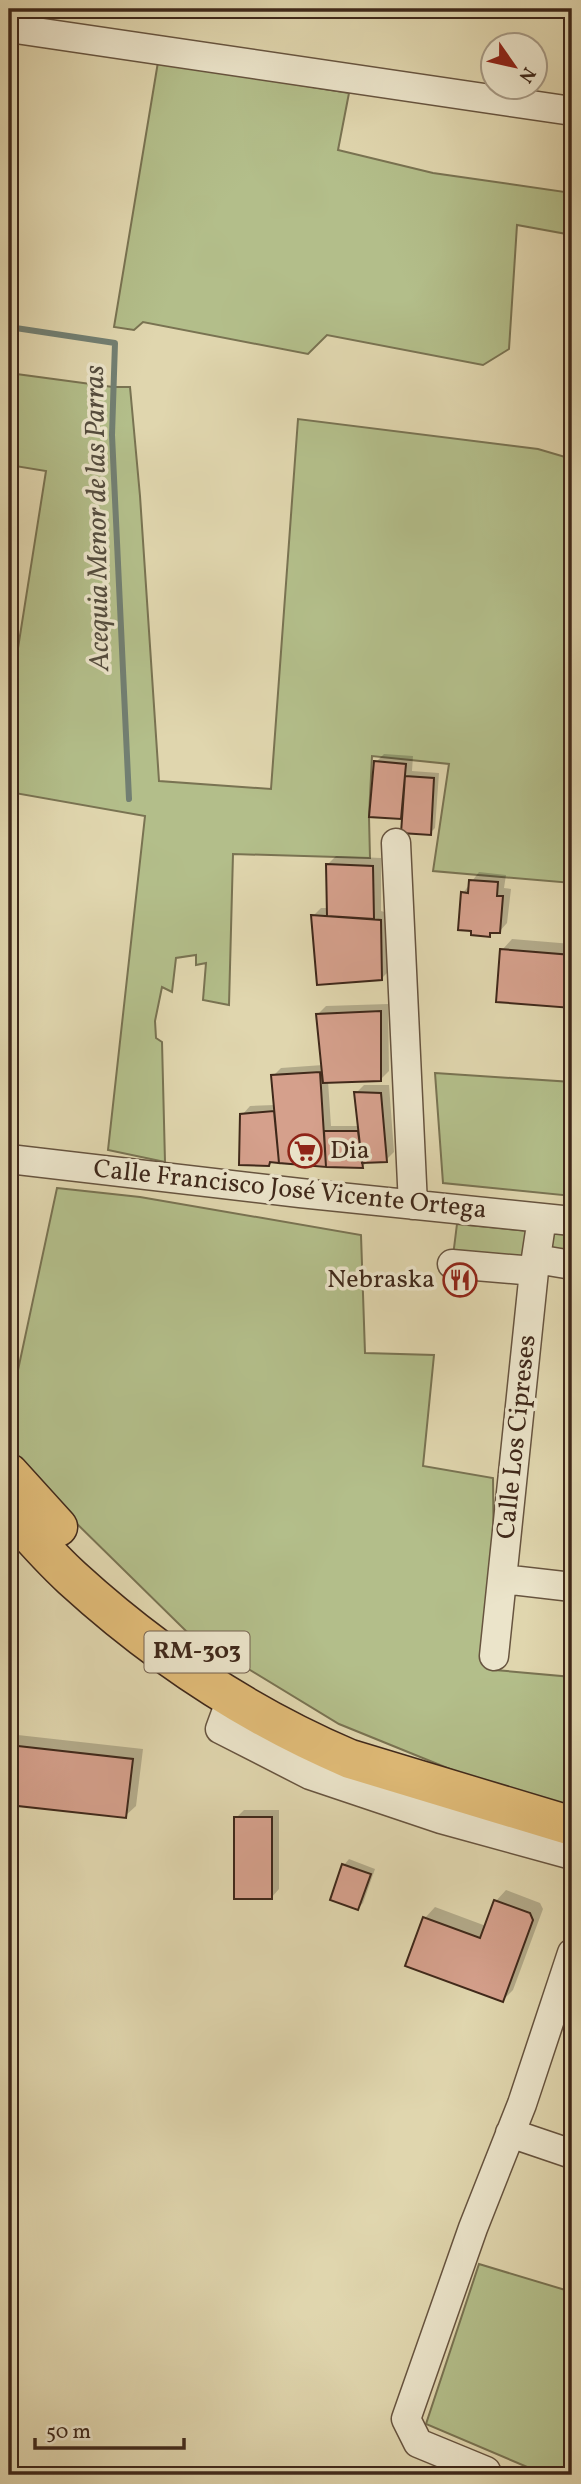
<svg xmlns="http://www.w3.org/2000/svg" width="581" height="2484" font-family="Vollkorn,serif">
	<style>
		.green { fill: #b3be8a; stroke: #797352; stroke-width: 2 }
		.shadow { fill: #0003 }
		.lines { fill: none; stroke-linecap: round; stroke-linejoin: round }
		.stream { stroke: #727f72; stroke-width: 6 }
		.building { fill: #d5a08c; stroke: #3f281a; stroke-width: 2 }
		.minor-casing { stroke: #67543f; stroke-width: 31 }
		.highway-casing { stroke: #3f281a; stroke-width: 41 }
		.minor { stroke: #ebe4ca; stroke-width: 28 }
		.highway { stroke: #e0bb77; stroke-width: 38 }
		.labels { text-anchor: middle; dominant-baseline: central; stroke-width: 7; stroke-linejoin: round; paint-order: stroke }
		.shield { fill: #ebe4ca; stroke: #73604f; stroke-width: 2 }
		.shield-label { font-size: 24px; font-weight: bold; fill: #3f281a }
		.poi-label { font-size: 26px; fill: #3f281a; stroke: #ebe4ca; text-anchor: start }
		.street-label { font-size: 26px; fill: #3f281a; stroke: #ebe4ca }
		.water-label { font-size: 28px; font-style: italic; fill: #544c3e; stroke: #ebe4ca }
	</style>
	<rect width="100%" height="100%" fill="#e0d6ae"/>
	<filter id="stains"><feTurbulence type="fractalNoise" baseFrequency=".00286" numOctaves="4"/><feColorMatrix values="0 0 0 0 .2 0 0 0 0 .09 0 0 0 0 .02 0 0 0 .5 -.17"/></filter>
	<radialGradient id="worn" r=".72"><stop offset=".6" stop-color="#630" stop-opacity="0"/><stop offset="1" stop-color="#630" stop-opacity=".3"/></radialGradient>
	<path class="green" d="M158 62 349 93 338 150 433 173 572 193V235L517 225 509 349 483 365 327 335 308 354 143 322 134 330 114 327Z
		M9 373 113 387H130L140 496 159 781 271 789 298 419 538 449 572 459V570L568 627 572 629V883L433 871 449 764 372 756 369 817 370 858 233 854 229 1005 203 1000 206 963 196 965V955L176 958 172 992 162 987 155 1021 156 1038 162 1042 165 1162 108 1150 145 816 9 792V705L46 471 9 465Z
		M435 1073 572 1082V1196L443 1183Z
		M57 1188 140 1197 361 1235 365 1353 434 1355 423 1466 493 1478 495 1670 572 1677V1806L472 1778 339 1724 186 1631 9 1457V1412Z
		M457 1224 572 1235V1278L452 1264Z
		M479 2264 572 2292V2475H546L426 2424Z"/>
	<path class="shadow" d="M384 754 413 756 412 771 439 773 435 828 430 833 404 814 400 817 376 762Z
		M336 856 381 858V911L388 913 390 970 382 978 313 916 321 908H329L328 864Z
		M479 872 506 875 504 888 511 889 507 923 499 932 493 931 489 935 463 893Z
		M512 939 572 944V1006L498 1000 502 950Z
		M388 1004 389 1071 381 1079 328 1081 331 1126H359L356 1093 364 1085H389L394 1152 386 1160 368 1161 362 1167 273 1161 269 1165 242 1115 250 1106 275 1105 273 1076 281 1068 323 1065 318 1014 326 1006Z
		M9 1734 143 1749 136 1806 125 1816 9 1803Z
		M244 1810H279V1889L271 1898 236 1818Z
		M349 1859 375 1869 363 1903 358 1908 332 1899 344 1865Z
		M506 1890 540 1903 543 1909 513 1990 503 2000 425 1918 435 1907 486 1926 496 1901Z"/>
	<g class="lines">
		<path class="stream" d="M9 327 115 343 112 435 129 799"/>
	</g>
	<path class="building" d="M374 761 406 764 401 819 369 817Z
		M405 776 434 778 431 835 401 833Z
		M326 864 373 866 374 919 327 916Z
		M469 880 498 882 497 896H503L500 933H490V937L471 935V931L458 930 461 892 468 893Z
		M311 915 381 920 382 980 317 985Z
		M500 949 572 955V1008L496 1002Z
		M381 1011V1081L323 1083 316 1014Z
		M320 1072 326 1167 279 1163 271 1075Z
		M354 1092 381 1093 387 1162 362 1163Z
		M274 1111 279 1163 270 1162 269 1166 239 1165 240 1114Z
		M324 1131H358L363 1168 326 1167Z
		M9 1745 133 1759 126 1818 9 1805Z
		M234 1817H272V1899H234Z
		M342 1864 371 1874 358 1910 330 1900Z
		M494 1900 530 1913 533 1920 503 2002 405 1966 423 1917 480 1938Z"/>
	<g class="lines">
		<defs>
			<path id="minor" d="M9 28 572 111
				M396 843 413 1205
				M9 1159 300 1193 572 1221
				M536 1259 572 1265
				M452 1264 534 1271
				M503 1579 572 1587
				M494 1656 534 1271 542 1218
				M231 1699 220 1729 310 1775 441 1819 572 1855
				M510 2133 572 2154
				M484 2475 486 2471 418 2443 406 2419 473 2228 522 2104 572 1953"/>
			<path id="highway" d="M9 1473 58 1527
				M9 1511C29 1534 49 1557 72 1578 154 1653 247 1715 350 1759L572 1826"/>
		</defs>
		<use href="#minor" class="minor-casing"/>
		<use href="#highway" class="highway-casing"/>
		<use href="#minor" class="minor"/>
		<use href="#highway" class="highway"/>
	</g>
	<defs>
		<symbol id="supermarket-ring" viewBox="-11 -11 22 22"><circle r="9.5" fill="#ebe4ca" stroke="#8f2418" stroke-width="1.5"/><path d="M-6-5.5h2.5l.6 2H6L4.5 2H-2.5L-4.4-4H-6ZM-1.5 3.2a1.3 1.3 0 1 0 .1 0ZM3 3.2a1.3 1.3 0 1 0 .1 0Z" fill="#8f2418"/></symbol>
		<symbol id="restaurant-ring" viewBox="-11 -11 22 22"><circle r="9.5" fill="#ebe4ca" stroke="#8f2418" stroke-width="1.5"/><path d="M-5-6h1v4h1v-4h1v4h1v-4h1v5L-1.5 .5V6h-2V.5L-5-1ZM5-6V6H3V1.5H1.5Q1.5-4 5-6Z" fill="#8f2418"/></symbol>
	</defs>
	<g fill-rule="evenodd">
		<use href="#supermarket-ring" x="286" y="1132" width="38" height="38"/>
		<use href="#restaurant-ring" x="441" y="1261" width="38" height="38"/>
	</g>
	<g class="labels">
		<rect class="shield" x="144.5" y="1631.5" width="105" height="41" rx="5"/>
		<g class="shield-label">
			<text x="197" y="1652">RM-303</text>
		</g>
		<g class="poi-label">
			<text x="330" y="1151">Dia</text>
			<text x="435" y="1280" text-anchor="end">Nebraska</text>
		</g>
		<g class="street-label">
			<text transform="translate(290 1190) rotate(6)">Calle Francisco José Vicente Ortega</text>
			<text transform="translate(517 1437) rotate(-84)">Calle Los Cipreses</text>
		</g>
		<g class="water-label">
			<text transform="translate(98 518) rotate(-91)">Acequia Menor de las Parras</text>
		</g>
	</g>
	<rect width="581" height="2484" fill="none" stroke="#e0d6ae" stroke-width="35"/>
	<rect x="10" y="10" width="560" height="2463" fill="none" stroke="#3f281a" stroke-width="3.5"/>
	<rect x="18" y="18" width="546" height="2449" fill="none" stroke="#3f281a" stroke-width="2"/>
	<g transform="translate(514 66) rotate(124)"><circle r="33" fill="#ebe4ca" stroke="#a69984" stroke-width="2"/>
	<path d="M0-5L12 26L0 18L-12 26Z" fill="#8f2418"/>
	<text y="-10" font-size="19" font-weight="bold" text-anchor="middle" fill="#3f281a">N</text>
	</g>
	<path d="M35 2438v10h149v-10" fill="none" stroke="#3f281a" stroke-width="3.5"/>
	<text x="46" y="2438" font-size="21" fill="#3f281a" stroke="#ebe4ca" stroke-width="5" paint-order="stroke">50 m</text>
	<rect width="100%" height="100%" filter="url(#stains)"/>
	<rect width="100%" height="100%" fill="url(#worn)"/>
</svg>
